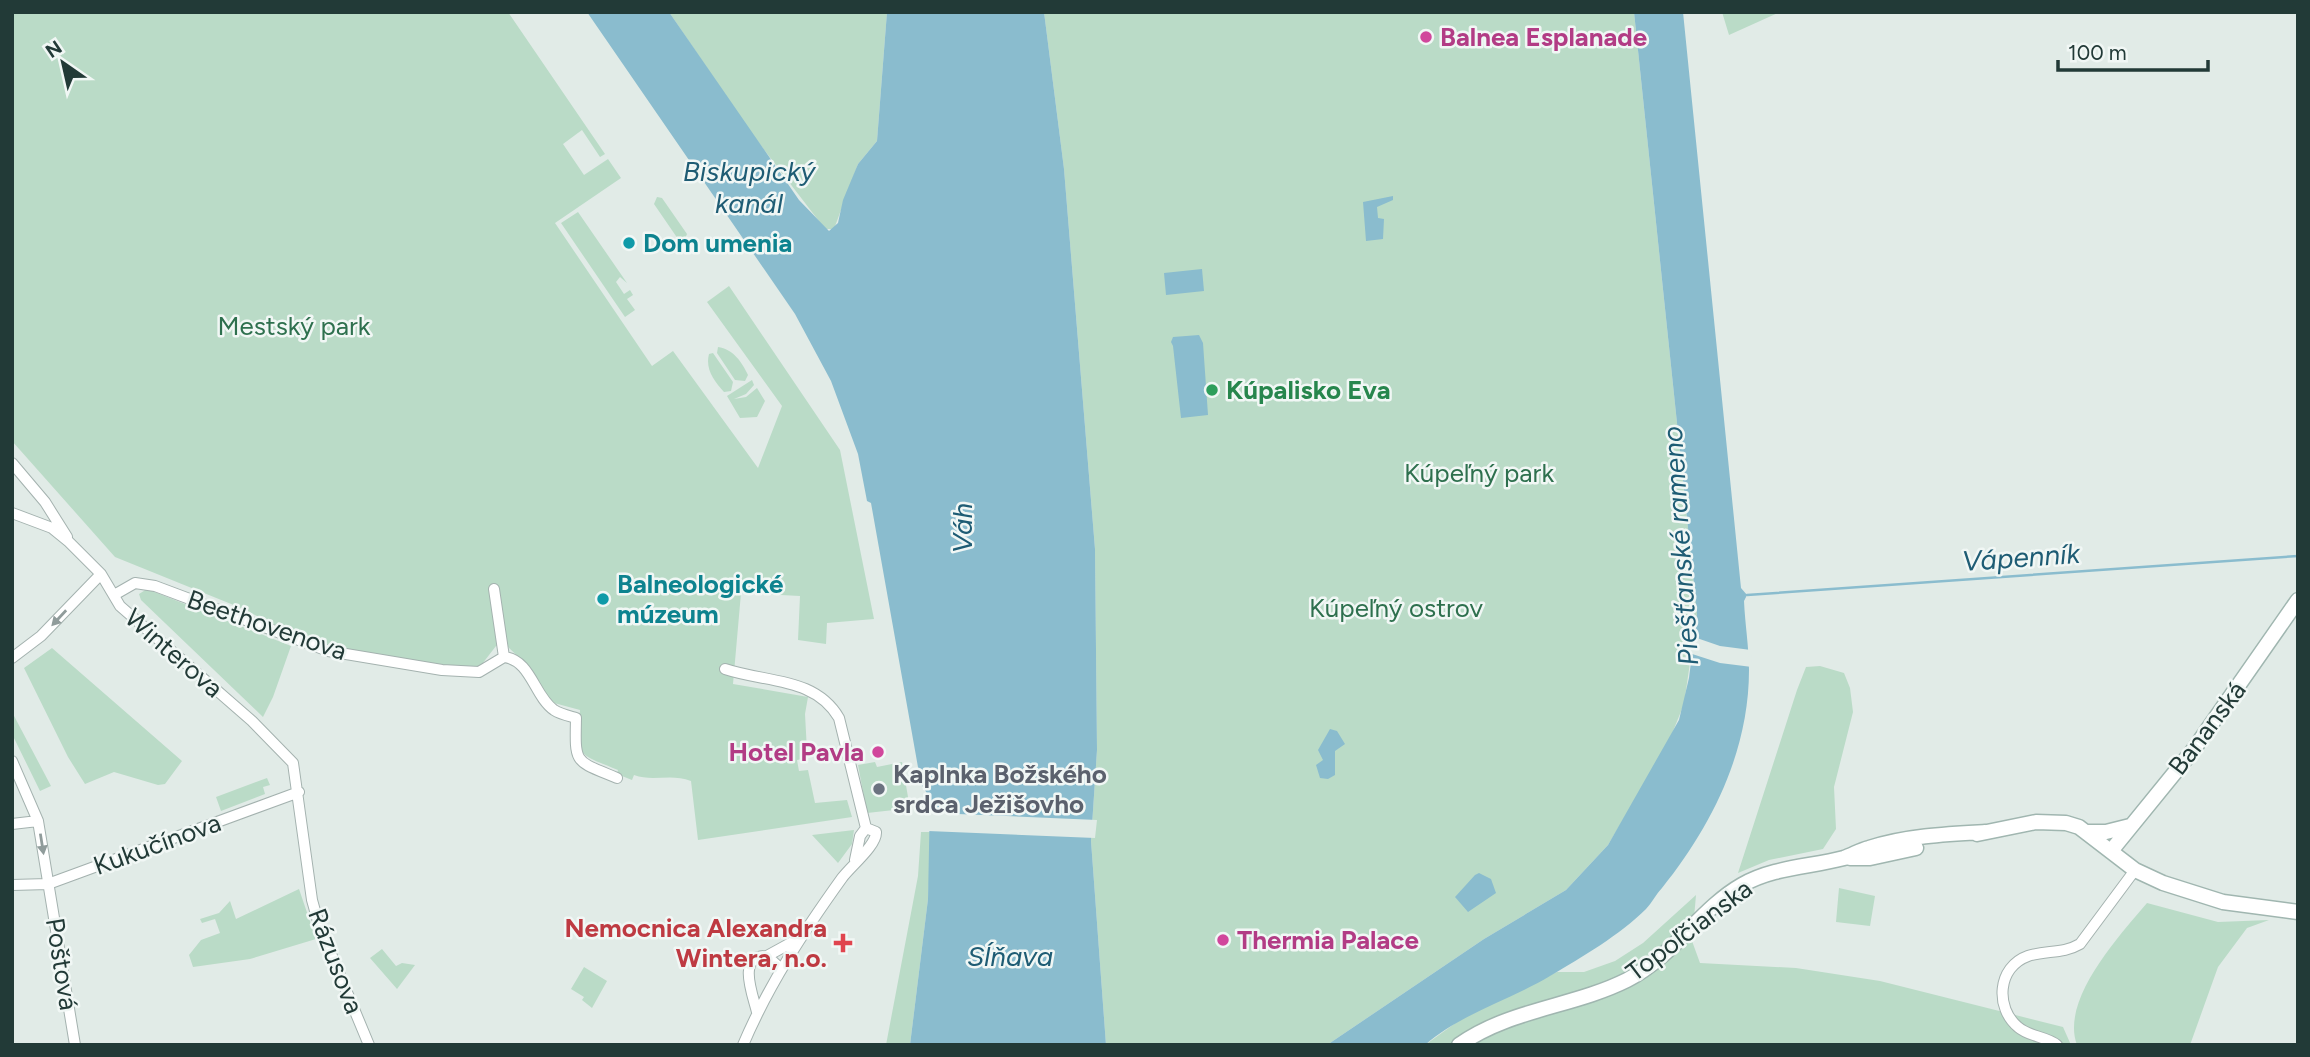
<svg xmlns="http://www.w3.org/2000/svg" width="2310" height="1057" font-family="Figtree,sans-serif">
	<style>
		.green { fill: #badbc7 }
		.water { fill: #8abcce }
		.pier { fill: #e1ebe7 }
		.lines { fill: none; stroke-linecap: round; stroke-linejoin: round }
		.stream { stroke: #8abcce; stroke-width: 2.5 }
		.street-casing { stroke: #a4b2af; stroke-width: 12 }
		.secondary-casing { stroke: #a0b6b0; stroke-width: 17 }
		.street { stroke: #fff; stroke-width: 10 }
		.secondary { stroke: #fff; stroke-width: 14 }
		.oneway { fill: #909c9b }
		.hotel-dot { fill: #d1479c; stroke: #f1f7f5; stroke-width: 2.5 }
		.culture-dot { fill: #0f9aa8; stroke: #f1f7f5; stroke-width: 2.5 }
		.leisure-dot { fill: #2e9e5b; stroke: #f1f7f5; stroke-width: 2.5 }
		.worship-dot { fill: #6b7280; stroke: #f1f7f5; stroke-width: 2.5 }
		.health-dot { fill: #e0444e; stroke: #f1f7f5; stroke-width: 2.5 }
		.labels { text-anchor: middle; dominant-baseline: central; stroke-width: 5; stroke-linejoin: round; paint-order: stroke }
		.hotel-label { font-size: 26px; font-weight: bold; fill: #b23c85; stroke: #f1f7f5; text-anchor: start }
		.culture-label { font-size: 26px; font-weight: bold; fill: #0d838f; stroke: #f1f7f5; text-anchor: start }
		.park-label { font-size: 26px; fill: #2e704e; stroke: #f1f7f5 }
		.leisure-label { font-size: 26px; font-weight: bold; fill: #27864d; stroke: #f1f7f5; text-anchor: start }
		.street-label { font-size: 26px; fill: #223a37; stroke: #f1f7f5 }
		.worship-label { font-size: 26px; font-weight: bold; fill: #5b616d; stroke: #f1f7f5; text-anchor: start }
		.health-label { font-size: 26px; font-weight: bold; fill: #be3a42; stroke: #f1f7f5; text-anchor: end }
		.water-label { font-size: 28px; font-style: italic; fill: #1e5c74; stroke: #f1f7f5 }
	</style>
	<rect width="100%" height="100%" fill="#e1ebe7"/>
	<path class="green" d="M12 12H508L605 154 600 157 582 130 563 144 584 175 608 159 621 178 555 223 652 366 673 351 758 468 782 406 707 302 729 286 840 450 874 619 827 623 826 644 798 640 800 596 741 593 733 684 808 697 805 714 807 751 801 753 802 759 797 760 799 771 808 770 815 803 847 800 852 817 698 840 691 781C671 773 653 782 634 775L632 780 617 774 618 770C574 752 578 757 580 710L554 703 542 692 533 671 506 645 496 646 479 668 428 665 329 646 291 633 241 608 115 557 12 441Z
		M669 12H887L877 141 858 164 834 229H825L752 134Z
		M1044 12H1634L1697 614 1684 704 1667 746 1608 845 1566 890 1484 939 1327 1045H1106L1091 841 1097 750 1095 549 1064 169Z
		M1722 12H1780L1729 35Z
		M657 197 662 198 687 234 684 241 678 239 654 204Z
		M578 212 627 283 620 277 616 282 624 294 630 290 633 295 627 299 635 310 625 317 561 223Z
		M718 347C733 349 742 362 748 375L745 381 735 380 717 353Z
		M713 353 733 382 731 391 724 392C714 381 705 369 709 354Z
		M752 380 754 385 746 394 734 399 746 397 757 388 765 401 757 417 740 418 727 396Z
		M147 589 291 646 273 697 263 717 141 600 139 594Z
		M52 648 182 761 165 784 158 785 114 772 85 784 68 757 24 668Z
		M1820 666 1844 673 1850 688 1853 712 1834 787 1836 829 1823 849 1769 860 1738 873 1797 690 1806 667Z
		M12 712 51 786 40 791 12 734Z
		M875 762 877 767 902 762 908 797 903 809 867 813 858 765Z
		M267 778 270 785 263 787 265 794 221 811 216 797Z
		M854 830 852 844 838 863 812 835Z
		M921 832H932L928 899 910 1045H886L918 876Z
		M1839 888 1875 896 1870 926 1836 922Z
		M299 889 316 939 250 959 193 967 189 955 201 940 220 933 215 919 202 923 200 919 219 913 230 901 236 919Z
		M1696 895 1692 941 1700 963 1796 968 1880 981 2063 1027 2071 1045H1425L1475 1009 1557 972H1584L1615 961 1643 943Z
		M2147 903 2218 922 2269 920 2247 928 2218 967 2190 1045H2077C2060 1000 2119 936 2147 903Z
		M382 949 396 966 402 963 415 965 397 989 370 958Z
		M584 967 607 981 592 1008 582 1000 584 997 571 989Z"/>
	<path class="water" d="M587 12H669L799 200 829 231 838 223 843 200 858 164 877 141 887 12H1044L1064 169 1095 549 1097 750 1091 841 1106 1045H910L928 899 930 798 921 784 871 503 867 501 858 454 831 381 795 314Z
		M1634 12H1683L1741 588 1747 595 1744 601C1745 624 1749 647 1749 670 1749 751 1712 826 1662 888 1656 894 1652 903 1646 909 1620 935 1582 957 1550 976 1510 1000 1460 1014 1425 1045H1327L1484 939 1566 890 1608 845 1679 720 1689 678 1697 614Z
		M1393 196V200L1377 207 1378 218 1384 219 1383 239 1366 241 1363 202Z
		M1202 269 1204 291 1166 295 1164 273Z
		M1199 335 1203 343 1208 415 1181 418 1173 346 1171 342 1173 337Z
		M1330 729 1337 731 1345 744 1335 751V775L1328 779 1320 778 1316 765 1323 760 1318 750Z
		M1479 873 1491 879 1496 893 1468 912 1455 897 1475 875Z"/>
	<path class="pier" d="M1691 636 1720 646 1751 650 1752 667 1720 663 1689 653Z
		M927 808 955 810 958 814 1097 820 1095 838 928 831Z"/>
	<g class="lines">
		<path class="stream" d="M1747 595 2298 556"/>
		<defs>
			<path id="street" d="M12 463 45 502 67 537
				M12 513 52 528 68 541 101 574 120 606 252 721 293 763 312 900 319 925 369 1045
				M494 589 504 657C531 660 534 696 554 710 560 714 569 716 576 718 575 765 574 760 617 778
				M114 595 135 583 155 586 328 651 442 670 479 672 504 657
				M12 658 41 636 101 574
				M725 669C767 683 815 677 839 718L866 828
				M12 761 38 821 75 1045
				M12 824 38 821
				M855 860 860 836 866 828
				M12 885 48 884 299 792
				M767 956 798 939
				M757 1012C753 995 736 955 767 956L781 969
				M743 1045C769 984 804 931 842 878 851 866 877 845 876 832L866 828
				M2057 1045C2046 1036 2029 1037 2018 1027 1995 1008 1997 967 2028 956 2046 950 2063 954 2080 944L2135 870"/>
			<path id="secondary" d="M2088 832H2106L2130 826
				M1977 834 2036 822 2066 823 2079 827 2135 870 2163 883 2223 902 2298 912
				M2111 851 2194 749 2298 600
				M1850 858H1870L1916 848
				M1459 1045C1510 1009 1573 1007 1627 980 1674 956 1700 909 1742 885 1773 867 1810 867 1844 858 1853 855 1860 850 1869 848 1905 836 1947 834 1985 832"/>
		</defs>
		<use href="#street" class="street-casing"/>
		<use href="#secondary" class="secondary-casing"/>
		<use href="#street" class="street"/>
		<use href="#secondary" class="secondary"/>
	</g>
	<defs><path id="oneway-solid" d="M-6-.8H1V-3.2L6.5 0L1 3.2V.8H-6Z" transform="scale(1.75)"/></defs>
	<g class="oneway">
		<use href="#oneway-solid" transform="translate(59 618) rotate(133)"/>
		<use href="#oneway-solid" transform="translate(42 844) rotate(81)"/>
	</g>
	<g class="hotel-dot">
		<circle cx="1426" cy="37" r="7"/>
		<circle cx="878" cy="752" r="7"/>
		<circle cx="1223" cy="940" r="7"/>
	</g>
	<g class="culture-dot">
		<circle cx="629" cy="243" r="7"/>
		<circle cx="603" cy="599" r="7"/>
	</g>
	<circle class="leisure-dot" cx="1212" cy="390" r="7"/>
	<circle class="worship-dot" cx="879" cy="789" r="7"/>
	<path class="health-dot" d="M839.5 932.5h7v7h7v7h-7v7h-7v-7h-7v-7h7z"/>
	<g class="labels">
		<g class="hotel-label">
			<text x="1440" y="37">Balnea Esplanade</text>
			<text x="864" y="752" text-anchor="end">Hotel Pavla</text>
			<text x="1237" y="940">Thermia Palace</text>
		</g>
		<g class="culture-label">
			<text x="643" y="243">Dom umenia</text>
			<text x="617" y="584">Balneologické<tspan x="617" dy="30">múzeum</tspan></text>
		</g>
		<g class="park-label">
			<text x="294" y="326">Mestský park</text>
			<text x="1479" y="473">Kúpeľný park</text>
			<text x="1396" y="608">Kúpeľný ostrov</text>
		</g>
		<g class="leisure-label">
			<text x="1226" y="390">Kúpalisko Eva</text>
		</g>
		<g class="street-label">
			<text transform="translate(267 625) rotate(19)">Beethovenova</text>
			<text transform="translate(174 653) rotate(41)">Winterova</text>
			<text transform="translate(2207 728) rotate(-53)">Bananská</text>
			<text transform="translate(157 844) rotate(-20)">Kukučínova</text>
			<text transform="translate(1689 930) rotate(-37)">Topoľčianska</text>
			<text transform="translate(336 961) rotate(69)">Rázusova</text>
			<text transform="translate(62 964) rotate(81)">Poštová</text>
		</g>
		<g class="worship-label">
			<text x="893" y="774">Kaplnka Božského<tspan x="893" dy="30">srdca Ježišovho</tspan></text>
		</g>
		<g class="health-label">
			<text x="827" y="928">Nemocnica Alexandra<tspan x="827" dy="30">Wintera, n.o.</tspan></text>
		</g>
		<g class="water-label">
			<text x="749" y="171">Biskupický<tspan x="749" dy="32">kanál</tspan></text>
			<text transform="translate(962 528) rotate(-90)">Váh</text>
			<text transform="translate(1680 546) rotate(-94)">Piešťanské rameno</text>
			<text transform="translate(2021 557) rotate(-4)">Vápenník</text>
			<text x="1010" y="956">Sĺňava</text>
		</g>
	</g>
	<rect width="2310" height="1057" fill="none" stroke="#223a37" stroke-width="28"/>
	<g transform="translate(63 63) rotate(326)" stroke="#f1f7f5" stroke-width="5" paint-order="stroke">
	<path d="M0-5L12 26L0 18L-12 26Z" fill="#223a37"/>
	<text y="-10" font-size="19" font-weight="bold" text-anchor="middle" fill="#223a37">N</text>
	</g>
	<path d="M2058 60v10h150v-10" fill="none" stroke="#223a37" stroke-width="3.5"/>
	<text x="2068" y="60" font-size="21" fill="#223a37" stroke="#f1f7f5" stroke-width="5" paint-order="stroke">100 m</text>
</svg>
